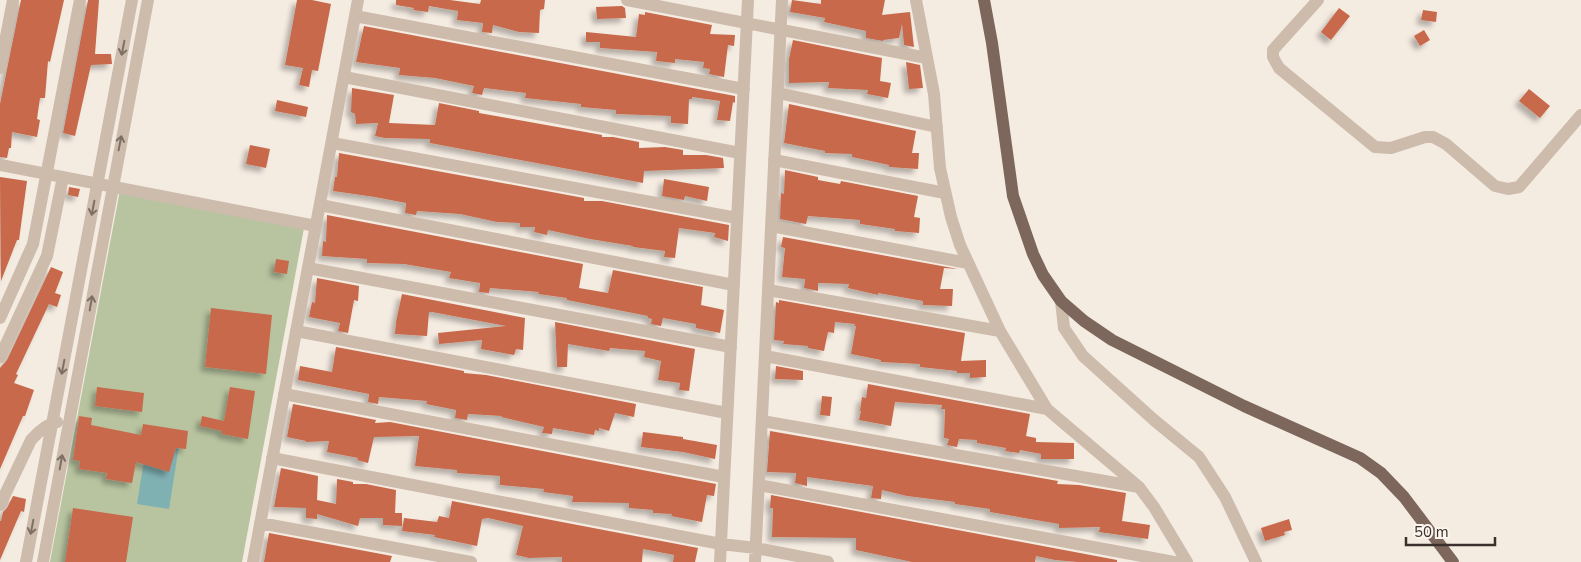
<svg xmlns="http://www.w3.org/2000/svg" width="1581" height="562" font-family="'Nunito Sans',sans-serif">
	<style>
		.green { fill: #b8c4a0 }
		.water { fill: #7fb0b2 }
		.building { fill: #c8694b; filter: url(#shadow) }
		.lines { fill: none; stroke-linecap: round; stroke-linejoin: round }
		.minor { stroke: #cdbbac; stroke-width: 12 }
		.major { stroke: #7d675c; stroke-width: 12 }
		.oneway { stroke: #7d6f65 }
	</style>
	<defs>
		<filter id="shadow"><feDropShadow dx="-4.5" dy="4.5" stdDeviation="2.5" flood-color="#0004"/></filter>
	</defs>
	<rect width="100%" height="100%" fill="#f4ebe1"/>
	<path class="green" d="M120 190 304 228 242 562H50Z"/>
	<path class="water" d="M147 441 179 446 169 509 137 504Z"/>
	<path class="building" d="M21 0H64L50 62 48 61 45 98H40L37 119 40 120 37 137 12 132 11 148H9L7 158 0 157V104Z
		M88 0H99L95 54H111L112 64 91 65 75 136 63 133Z
		M297 0H312L331 4 318 71 312 70 309 87 299 85 303 68 285 65Z
		M396 0H450L480 4 481 0H545L544 9 540 10 539 33 519 32 493 25 492 33 482 32 483 23 457 20 458 11 429 6 428 12 413 10 414 8 396 5Z
		M792 0 821 4V0H885L882 15 910 12 914 47 904 45 902 24 899 38 883 40V41L866 38V31L824 22 825 18 790 12Z
		M622 6 625 8 626 18 597 19 596 7Z
		M1339 8 1350 16 1331 40 1321 32Z
		M1423 10 1437 12 1436 22 1421 20Z
		M645 12 712 25 710 34 735 35 734 46 728 45 724 77 709 74 710 69 703 68 704 62 675 59V63L656 61 657 52 600 48V42H586V32L636 37 639 14 645 15Z
		M364 26 735 96V103L733 102 730 121 717 120 720 101 692 97V99H689L688 124 671 123V116L616 114V110L581 107V104L525 98 526 93 484 88 482 95 472 93 474 86 435 78 399 75 400 68 356 62Z
		M1424 30 1430 40 1420 46 1414 36Z
		M793 40 882 58 880 81 891 83 888 98 867 94 868 90 828 88 829 82 789 83V59Z
		M906 62 920 65 923 88 909 89Z
		M352 88 394 95 389 123 435 125 439 103 479 111V113L602 135V137H613L639 142V148L665 147 683 150V155H706L723 158 724 168 644 171 643 183 430 143V139L385 138 375 136 378 123 356 124 355 114 351 112Z
		M1529 89 1550 106 1540 118 1519 101Z
		M277 100 308 107 306 117 275 111Z
		M789 104 916 131 912 153H919L918 169 889 167V165L852 157V154L825 153V151L784 143Z
		M250 145 270 149 266 168 246 164Z
		M339 153 584 198V201H602L729 225 728 241 714 237 715 233 679 228 675 258 664 257 665 251 633 247V246L590 239 548 230 547 235 534 232 535 227H520V223L497 222 460 214 417 211 416 215 405 213 406 203 375 197 333 191 335 177H337Z
		M785 170 818 177V180L840 184 841 181 918 196 914 217 920 218 919 233 895 231V229L860 224V220L808 216 806 224 780 219 781 193 784 194Z
		M0 177 27 181 19 240H17L1 281Z
		M664 179 709 187 707 201 685 196 684 200 662 196Z
		M69 187 80 189 78 197 68 195Z
		M327 215 583 264 579 288 608 293 613 270 703 287 701 305 724 310 720 333 696 328V324L663 318 661 326 651 324 652 319 648 318V316L567 300V298L538 294 539 292 490 288 489 293 479 292 480 283 449 278 451 272 404 264 367 263V259L322 256 323 241 326 242Z
		M783 237 958 269 944 268 940 289H953L952 306 923 305V301L878 293V295L848 288 849 284 818 283V291L804 288 805 279 782 277 785 248 781 247Z
		M276 259 289 261 287 274 274 272Z
		M51 267 63 272 55 293 61 295 57 307 49 304 16 374 18 375 14 383 34 390 25 416H23L0 469V368L7 360Z
		M317 278 359 286 358 301 354 300 348 333 338 331 340 323 309 317 312 302 315 303Z
		M402 294 525 318 523 350 516 349 514 355 481 349 482 340 439 344 438 333 506 326 432 312H429L427 336 395 334 396 322Z
		M779 300 965 333 961 361 986 360V377L970 378V373H957V371L920 367V364L881 362V360L851 354 856 326H854L855 324 835 322 834 333 828 332 824 351 808 348V346L783 344 784 341 774 340 776 302 779 303Z
		M211 308 272 315 266 374 205 367Z
		M555 322 695 349 689 391 679 390 680 383 658 380 661 361 644 357 645 351 610 348 609 351 568 344 567 367H557Z
		M336 347 464 371V373L486 375 636 404 634 417 615 413 609 431 599 428V431L595 430 594 435 553 428 552 434 542 433 544 427 501 417 502 416 468 414 467 420 455 418 456 410 426 404 427 401 379 397 378 404 368 402 369 394 298 380 300 366 332 372Z
		M776 366 803 371V380L775 379Z
		M868 384 1030 414 1026 436 1036 438V442L1074 443V459H1041V454L1020 450 1019 453 1005 451 1006 448 977 443V440L959 439 957 447 947 445 949 439 944 438 945 409H941L942 405 895 402 891 426 859 420 861 411H860L862 397 866 398Z
		M97 387 144 393 142 412 95 406Z
		M230 387 255 391 248 439 222 434V431L200 426 202 416 224 421Z
		M822 396 832 397 830 416 820 415Z
		M293 404 376 420 375 423 390 422 716 484 714 496 707 495 702 522 671 516 672 514 653 513V510L629 508V503L572 502 573 496 543 492 544 489 500 485V476L457 473V470L415 466 419 436 374 437 368 463 357 460 358 458 327 452 329 441 306 442V441L287 437Z
		M79 416 92 418 91 425 141 435 143 424 188 431 186 449 176 448 169 472 136 462 132 483 106 479 107 473 79 469 80 461 73 460Z
		M770 431 1058 481 1057 484 1079 485 1126 493 1122 521 1150 525 1148 539 1099 532 1100 527 1059 528V524L990 512V509L955 504V502L907 496 882 490 881 499 871 498 873 486 807 477V486L795 483 796 473 767 472Z
		M643 432 683 437V439L717 445 715 459 683 452 641 447Z
		M281 468 318 476 317 500 336 504 337 479 353 482V484H366L396 490 395 513H402V526L383 525V518H360L358 526 317 514V519L306 518V508L274 507Z
		M771 495 1117 560V562H1078L1055 560 1036 556 1035 562H912L856 550V538L772 537 773 508H770Z
		M13 496 26 499 24 512 21 511 0 560V521H1L3 512 7 508Z
		M452 501 698 548 695 562H673L674 555 643 549 642 562H562V557L529 558 516 555 523 526 488 518 482 519 477 546 434 537 435 535 402 531 404 518 437 522 439 516 449 518Z
		M73 508 133 517 126 562H65Z
		M1289 519 1292 530 1284 532 1285 535 1265 541 1261 528Z
		M269 533 392 556 390 562H264Z"/>
	<g class="lines">
		<path class="minor" d="M627 0 927 58
			M916 0 934 94 940 168 951 217 960 245 1000 331 1047 409 1139 487 1154 507 1187 562
			M1318 0 1273 50V57L1279 68 1375 147 1391 148 1425 137H1433L1446 144 1495 186 1508 189 1519 187 1581 115
			M355 16 744 89
			M0 68 13 0
			M344 77 740 153
			M778 93 937 127
			M332 143 737 218
			M774 160 945 193
			M0 165 316 226
			M320 205 734 285
			M771 226 968 263
			M308 268 731 347
			M768 290 1000 331
			M1061 301 1064 328 1083 356 1154 420 1199 457 1225 497 1256 562
			M0 318 33 244 80 0
			M296 331 727 413
			M765 356 1047 409
			M0 357 47 256 63 177
			M284 394 724 477
			M762 421 1139 487
			M272 458 721 544 756 548 828 562
			M759 485 1174 562
			M0 505 31 440C38 432 46 424 57 422
			M260 523 471 562
			M26 562 132 0
			M43 562 148 0
			M253 562 358 0
			M720 562 748 0
			M755 562 782 0"/>
		<path class="major" d="M984 0 992 43 1013 196 1033 254 1043 275 1061 301 1084 321 1112 340 1244 406 1360 458 1381 473 1404 497 1453 562"/>
	</g>
	<defs><path id="oneway-shaft" d="M-6 0H5M1.5-3L5.5 0L1.5 3" fill="none" stroke-width="1.6" stroke-linecap="round" stroke-linejoin="round" transform="scale(1.25)"/></defs>
	<g class="oneway">
		<use href="#oneway-shaft" transform="translate(123 48) rotate(101)"/>
		<use href="#oneway-shaft" transform="translate(120 143) rotate(-79)"/>
		<use href="#oneway-shaft" transform="translate(93 208) rotate(101)"/>
		<use href="#oneway-shaft" transform="translate(91 303) rotate(-80)"/>
		<use href="#oneway-shaft" transform="translate(63 367) rotate(101)"/>
		<use href="#oneway-shaft" transform="translate(61 462) rotate(-80)"/>
		<use href="#oneway-shaft" transform="translate(32 527) rotate(101)"/>
	</g>
	<path d="M1406 537v8h89v-8" fill="none" stroke="#3b302b" stroke-width="2.5"/>
	<text x="1414" y="537" font-size="15" fill="#3b302b" stroke="#fbf5ee" stroke-width="4" paint-order="stroke">50 m</text>
</svg>
